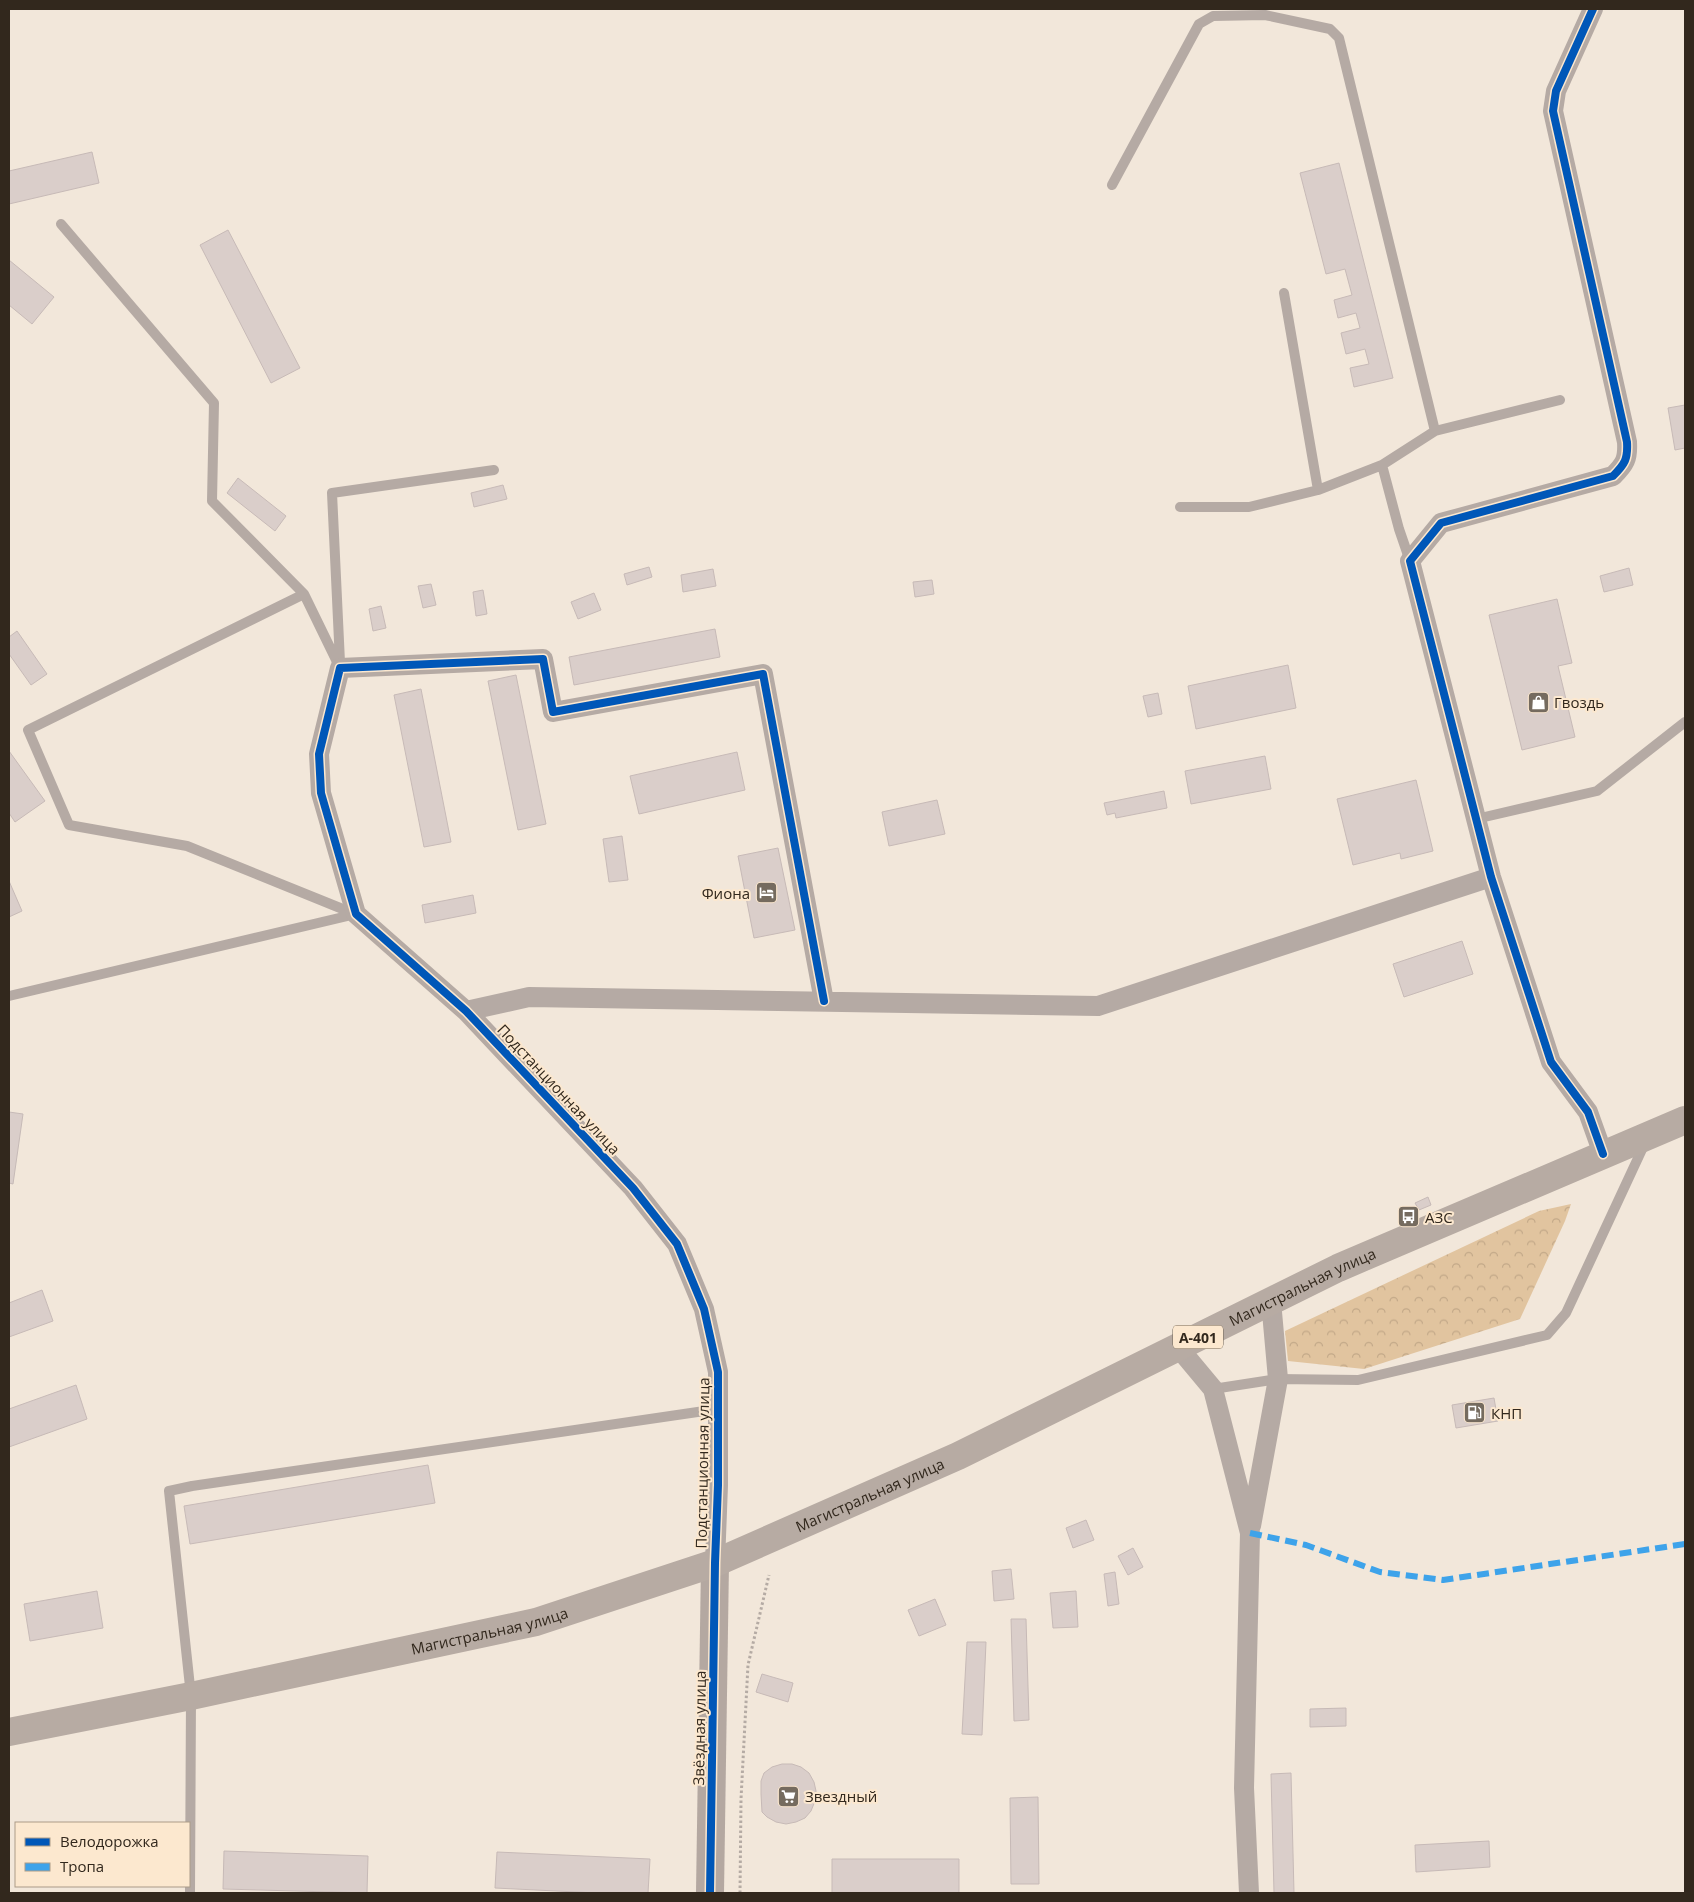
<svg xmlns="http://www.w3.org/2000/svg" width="1694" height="1902" font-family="'Open Sans',sans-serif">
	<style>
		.forest { fill: url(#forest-crowns) }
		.building { fill: #daceca; stroke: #c7bab7 }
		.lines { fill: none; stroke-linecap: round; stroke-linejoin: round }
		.path { stroke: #b5aba4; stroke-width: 3; stroke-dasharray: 2.5 2.5; stroke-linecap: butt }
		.lane { stroke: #b5aaa4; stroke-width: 10 }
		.street { stroke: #b5aaa4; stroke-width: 20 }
		.secondary { stroke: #b4a8a1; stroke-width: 28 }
		.primary { stroke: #b7aba3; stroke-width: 28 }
		.quiet { stroke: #3ea3ea; stroke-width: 6; stroke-dasharray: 12 6; stroke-linecap: butt }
		.cycleway-casing { stroke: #fce8cf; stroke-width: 11 }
		.cycleway { stroke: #0057b8; stroke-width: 8 }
		.labels { text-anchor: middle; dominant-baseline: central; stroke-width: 4; stroke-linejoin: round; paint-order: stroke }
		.shield { fill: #fce8cf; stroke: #6f6252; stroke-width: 1 }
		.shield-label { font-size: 14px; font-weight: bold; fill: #32281d }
		.poi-label { font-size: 15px; fill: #32281d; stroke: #fce8cf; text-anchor: start }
		.street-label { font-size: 15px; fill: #32281d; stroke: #fce8cf }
	</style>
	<defs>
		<pattern id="forest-crowns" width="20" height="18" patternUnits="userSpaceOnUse" patternTransform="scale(1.25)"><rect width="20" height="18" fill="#e1c49f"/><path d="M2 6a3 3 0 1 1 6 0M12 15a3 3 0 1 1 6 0" fill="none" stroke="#c2a888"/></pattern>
	</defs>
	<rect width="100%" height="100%" fill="#f2e7da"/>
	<path class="forest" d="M1571 1204 1565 1221 1520 1319 1364 1369 1288 1361 1285 1331 1539 1211Z"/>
	<path class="building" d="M92 152 99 183 9 204V171Z
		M1339 163 1393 378 1354 387 1350 368 1369 364 1365 349 1346 354 1341 333 1360 328 1356 313 1338 318 1334 300 1352 295 1345 269 1326 274 1300 173Z
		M228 230 300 368 271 383 200 245Z
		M9 260 54 297 32 324 9 305Z
		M1685 405V448L1675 450 1668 408Z
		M238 478 286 516 275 531 227 493Z
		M503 485 507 499 474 507 471 493Z
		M649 567 652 577 627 585 624 574Z
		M1629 568 1633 585 1604 592 1600 576Z
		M713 569 716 586 683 592 681 575Z
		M932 580 934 594 915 597 913 582Z
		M431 584 436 605 423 608 418 586Z
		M483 590 487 614 476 616 473 592Z
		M594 593 601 610 578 619 571 602Z
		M1557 599 1572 663 1558 666 1575 737 1522 750 1489 615Z
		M381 606 386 628 373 631 369 609Z
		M715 629 720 657 574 685 569 657Z
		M17 631 47 674 31 685 9 654V637Z
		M1288 665 1296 708 1196 729 1188 686Z
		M516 675 546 824 518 830 488 681Z
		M421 689 451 842 424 847 394 695Z
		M1158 693 1162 714 1148 717 1143 696Z
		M9 751 45 801 15 822 9 813Z
		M737 752 745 790 639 814 630 776Z
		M1265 756 1271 789 1191 804 1185 771Z
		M1416 780 1433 851 1401 859 1400 853 1353 865 1337 799Z
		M1164 791 1167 808 1116 818 1115 813 1107 815 1104 803Z
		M937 800 945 834 889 846 882 812Z
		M622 836 628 880 609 882 603 839Z
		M778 848 795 930 754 938 738 856Z
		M9 881 22 911 9 917Z
		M473 895 476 913 425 923 422 905Z
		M1462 941 1473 974 1404 997 1393 964Z
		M9 1112 23 1114 13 1184 9 1183Z
		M1428 1197 1431 1205 1419 1210 1415 1203Z
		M42 1290 53 1321 9 1337V1303Z
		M76 1385 87 1419 9 1447V1409Z
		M1494 1398 1498 1421 1456 1428 1452 1405Z
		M428 1465 435 1503 190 1544 184 1506Z
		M1086 1520 1094 1540 1073 1548 1066 1528Z
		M1133 1548 1143 1567 1128 1575 1118 1556Z
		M1011 1569 1014 1599 994 1601 992 1571Z
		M1115 1572 1119 1604 1108 1606 1104 1574Z
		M97 1591 103 1628 30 1641 24 1604Z
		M1076 1591 1078 1627 1053 1628 1050 1593Z
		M935 1599 946 1625 919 1636 908 1610Z
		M1011 1619H1026L1029 1720 1014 1721Z
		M967 1642H986L982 1735 962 1734Z
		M762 1674 793 1683 788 1702 756 1692Z
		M1346 1708V1726L1310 1727V1709Z
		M782 1764H792L801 1767 809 1773 814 1782 816 1791 815 1801 811 1811 805 1818 796 1822 786 1824 776 1822 767 1817 762 1812 761 1794V1781L764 1773 772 1767Z
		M1291 1773 1294 1893H1274L1271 1774Z
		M1038 1797 1039 1884H1011L1010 1798Z
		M1489 1841 1490 1867 1416 1872 1415 1845Z
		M224 1851 368 1856 367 1893 223 1889Z
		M497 1852 650 1859 648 1893H597L495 1888Z
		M832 1859H959V1893H832Z"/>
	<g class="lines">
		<path class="path" d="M740 1893 741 1799 748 1665 769 1575"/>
		<path class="lane" d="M1112 185 1199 24 1213 16 1265 15 1330 29 1339 38 1435 431
			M61 224 214 403 212 501 304 594
			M1284 293 1318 490
			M1382 465 1435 431 1560 400
			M1180 507H1249L1318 490 1382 465 1399 529 1410 561
			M340 662 332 493 494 470
			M340 668 304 594 28 730 69 825 187 846 355 914
			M1476 819 1597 791 1685 722
			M9 996 356 914
			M1213 1389 1278 1379 1358 1380 1547 1335 1566 1313 1645 1143
			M190 1893 191 1696 169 1491 192 1486 718 1409"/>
		<path class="street" d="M1593 9 1556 91 1553 111 1627 442C1628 459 1625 464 1613 476L1441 523 1410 561 1491 877 1551 1062 1588 1112 1603 1154
			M466 1011 529 997 1098 1006 1491 877
			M1178 1347 1213 1389 1250 1533 1244 1788 1249 1893
			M1251 1526 1278 1379 1271 1301
			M715 1563 718 1485V1372L704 1309 677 1244 633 1188 466 1011 356 914 321 793 319 754 340 668 543 659 553 712 763 674 824 1001"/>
		<path class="secondary" d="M710 1893 715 1563"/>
		<path class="primary" id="s1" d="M9 1732 191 1696 536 1622 715 1563 958 1456 1338 1268 1685 1120"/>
		<path class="quiet" d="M1250 1533 1306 1545 1380 1572 1443 1580 1685 1544"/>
		<defs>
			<path id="cycleway" d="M1593 9 1556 91 1553 111 1627 442C1628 459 1625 464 1613 476L1441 523 1410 561 1491 877 1551 1062 1588 1112 1603 1154
				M710 1893 715 1563 718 1485V1372L704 1309 677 1244 633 1188 466 1011 356 914 321 793 319 754 340 668 543 659 553 712 763 674 824 1001"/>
		</defs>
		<use href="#cycleway" class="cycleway-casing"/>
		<use href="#cycleway" class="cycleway"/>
	</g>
	<defs>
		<symbol id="shop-square" viewBox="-11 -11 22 22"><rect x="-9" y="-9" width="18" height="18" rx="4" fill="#756b5f" stroke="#fce8cf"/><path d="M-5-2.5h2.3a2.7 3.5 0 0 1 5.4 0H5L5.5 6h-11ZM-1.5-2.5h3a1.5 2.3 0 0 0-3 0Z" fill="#fff"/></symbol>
		<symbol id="hotel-square" viewBox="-11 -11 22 22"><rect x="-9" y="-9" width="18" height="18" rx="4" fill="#756b5f" stroke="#fce8cf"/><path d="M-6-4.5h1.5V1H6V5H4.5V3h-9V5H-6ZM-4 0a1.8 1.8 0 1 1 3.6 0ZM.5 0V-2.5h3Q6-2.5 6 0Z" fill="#fff"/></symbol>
		<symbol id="bus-square" viewBox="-11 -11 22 22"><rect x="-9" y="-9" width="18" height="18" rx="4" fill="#756b5f" stroke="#fce8cf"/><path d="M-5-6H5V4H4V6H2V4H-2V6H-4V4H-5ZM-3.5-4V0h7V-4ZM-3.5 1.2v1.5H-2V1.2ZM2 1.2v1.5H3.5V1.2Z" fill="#fff"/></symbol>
		<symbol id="fuel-square" viewBox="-11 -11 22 22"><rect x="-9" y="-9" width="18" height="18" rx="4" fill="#756b5f" stroke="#fce8cf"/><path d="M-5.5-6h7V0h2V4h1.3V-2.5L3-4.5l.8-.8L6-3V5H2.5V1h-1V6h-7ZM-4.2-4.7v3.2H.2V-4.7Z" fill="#fff"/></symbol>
		<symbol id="supermarket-square" viewBox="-11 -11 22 22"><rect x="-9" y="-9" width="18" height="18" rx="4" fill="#756b5f" stroke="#fce8cf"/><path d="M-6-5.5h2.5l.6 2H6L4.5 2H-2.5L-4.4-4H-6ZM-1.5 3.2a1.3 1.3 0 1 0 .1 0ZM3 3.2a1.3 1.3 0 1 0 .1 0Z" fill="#fff"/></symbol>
	</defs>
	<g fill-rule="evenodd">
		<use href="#shop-square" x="1526" y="690" width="25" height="25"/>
		<use href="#hotel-square" x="754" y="880" width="25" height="25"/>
		<use href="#bus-square" x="1396" y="1204" width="25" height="25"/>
		<use href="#fuel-square" x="1462" y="1400" width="25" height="25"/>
		<use href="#supermarket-square" x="776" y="1784" width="25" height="25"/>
	</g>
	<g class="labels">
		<rect class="shield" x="1173" y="1325.5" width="50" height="23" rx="4"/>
		<g class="shield-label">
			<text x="1198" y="1337">А-401</text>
		</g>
		<g class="poi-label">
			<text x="1554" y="702">Гвоздь</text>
			<text x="750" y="893" text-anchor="end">Фиона</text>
			<text x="1425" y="1217">АЗС</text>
			<text x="1491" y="1413">КНП</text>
			<text x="805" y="1796">Звездный</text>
		</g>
		<g class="street-label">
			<text transform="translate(559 1089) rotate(47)">Подстанционная улица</text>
			<text stroke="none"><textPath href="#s1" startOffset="1376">Магистральная улица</textPath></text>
			<text transform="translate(702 1463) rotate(-89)">Подстанционная улица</text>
			<text stroke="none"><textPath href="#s1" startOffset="896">Магистральная улица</textPath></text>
			<text stroke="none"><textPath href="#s1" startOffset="491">Магистральная улица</textPath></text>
			<text transform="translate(699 1728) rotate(-89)">Звёздная улица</text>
		</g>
	</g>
	<rect width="1694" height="1902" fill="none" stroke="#32281d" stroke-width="20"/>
	<rect x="15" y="1822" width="175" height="65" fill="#fce8cf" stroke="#ab9b88"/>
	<rect x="25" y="1838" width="25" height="8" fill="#0057b8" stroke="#ab9b88"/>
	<text x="60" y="1847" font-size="15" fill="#32281d">Велодорожка</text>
	<rect x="25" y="1863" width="25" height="8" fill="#3ea3ea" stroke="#ab9b88"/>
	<text x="60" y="1872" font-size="15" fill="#32281d">Тропа</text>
</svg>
